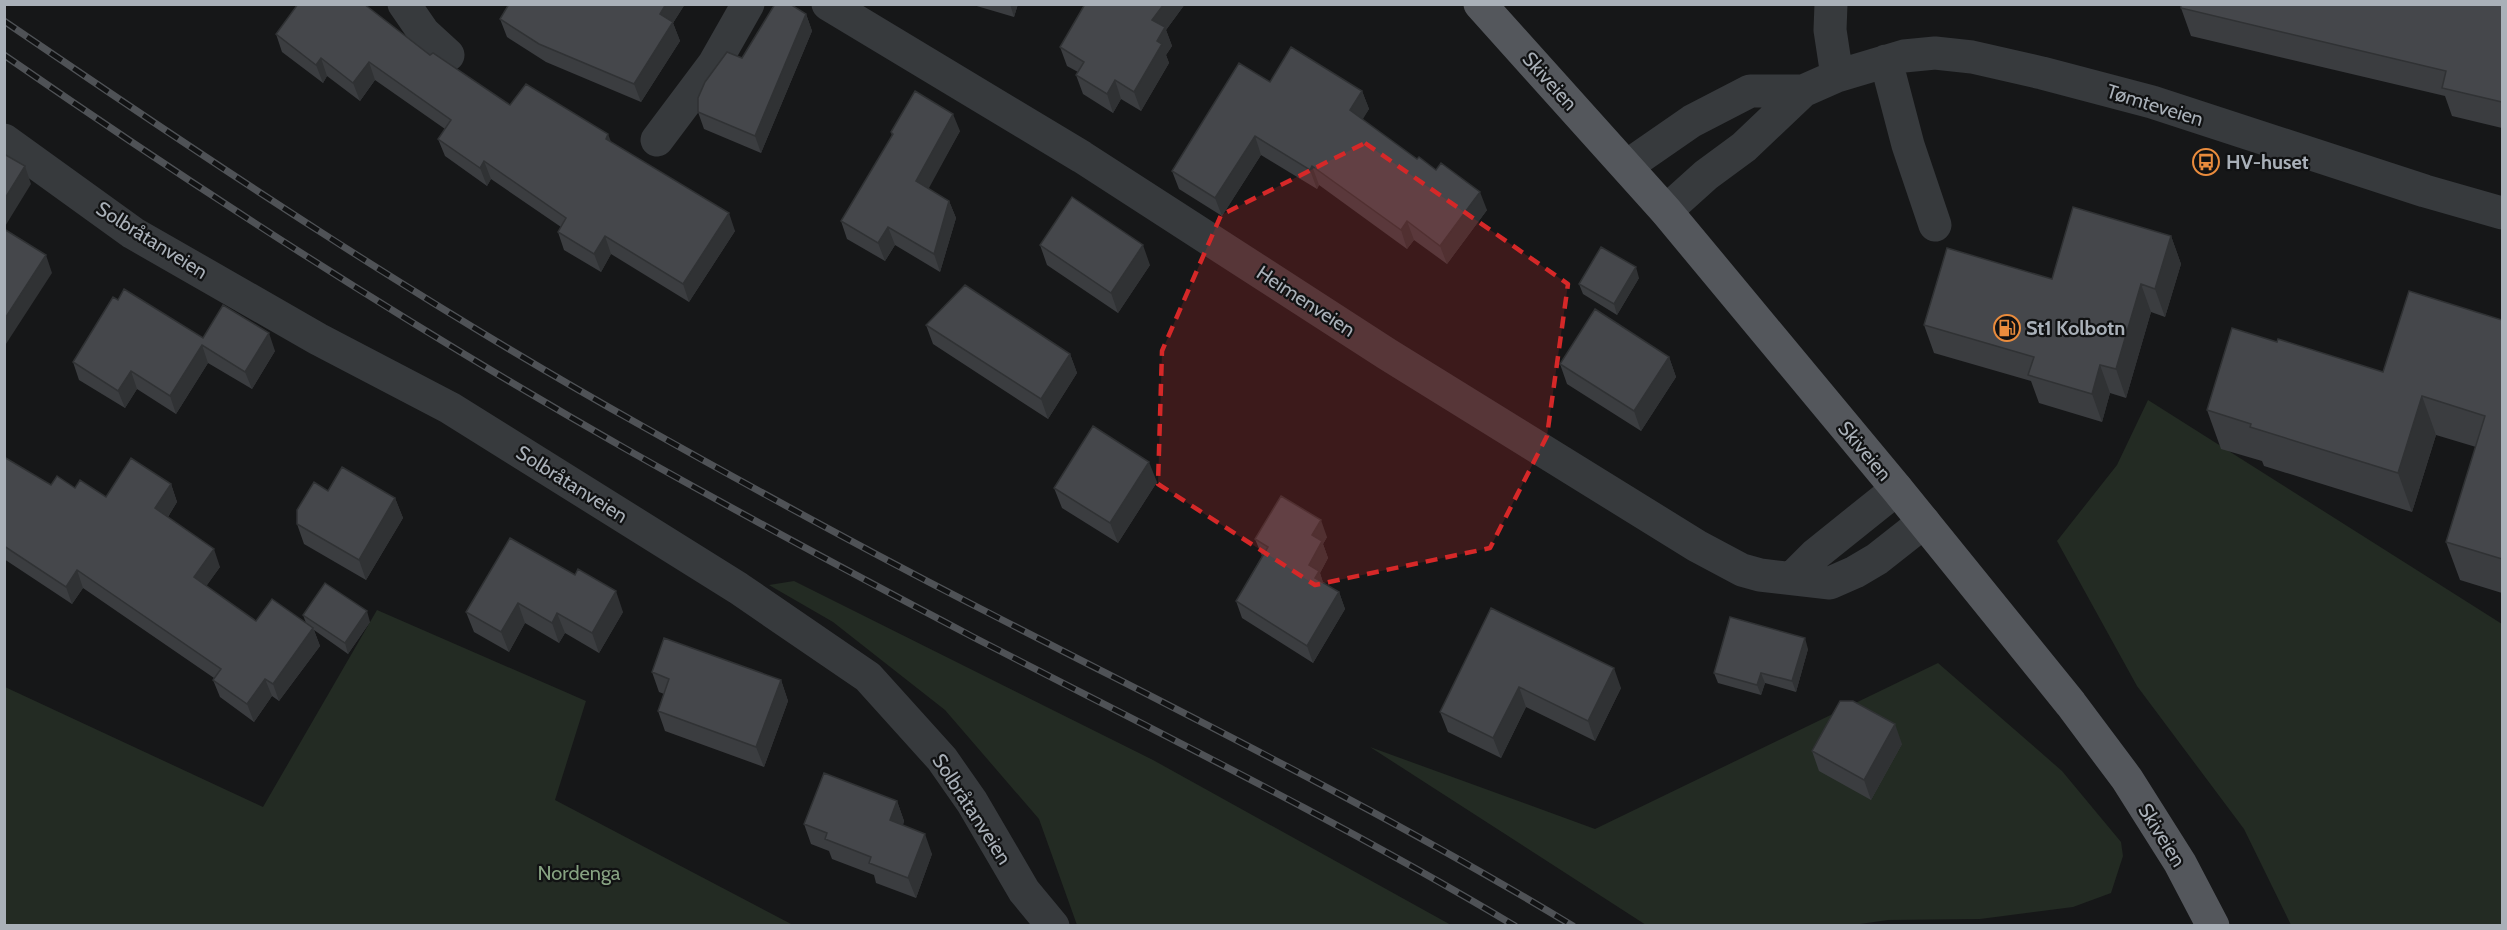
<svg xmlns="http://www.w3.org/2000/svg" width="2507" height="930" font-family="Cabin,sans-serif">
	<style>
		.green { fill: #232b23 }
		.lines { fill: none; stroke-linecap: round; stroke-linejoin: round }
		.minor { stroke: #373a3d; stroke-width: 33 }
		.major { stroke: #54575c; stroke-width: 33 }
		.rail-casing { stroke: #4f5256; stroke-width: 7 }
		.rail { stroke: #111213; stroke-width: 4.5; stroke-dasharray: 14; stroke-linecap: butt }
		.wall { fill: #3b3d40 }
		.shaded-wall { fill: #303234 }
		.building { fill: #45474b; stroke: #303234; stroke-width: 1.5 }
		.marked { fill: #d62828; fill-opacity: 0.2; stroke: #d62828; stroke-width: 4.5; stroke-dasharray: 12 8; stroke-linejoin: round }
		.labels { text-anchor: middle; dominant-baseline: central; stroke-width: 4.5; stroke-linejoin: round; paint-order: stroke }
		.street-label { font-size: 20px; fill: #a9b0b8; stroke: #111213 }
		.poi-label { font-size: 20px; font-weight: bold; fill: #a9b0b8; stroke: #111213; text-anchor: start }
		.park-label { font-size: 20px; fill: #86a281; stroke: #111213 }
	</style>
	<rect width="100%" height="100%" fill="#161718"/>
	<path class="green" d="M2148 400 2502 624V925H2291L2244 829 2137 686 2057 541 2117 465Z
		M794 581 1153 760 1451 925H1077L1039 819 945 710 833 622 769 585Z
		M377 610 586 701 555 800 793 925H5V687L263 807Z
		M1938 663 2062 771 2121 842 2123 856 2111 893 2073 907 1980 919 1888 920 1853 925H1646L1370 747 1595 829Z"/>
	<g class="lines">
		<path class="minor" d="M404 4 424 33 448 55
			M828 4 1082 157 1387 354 1697 546 1742 570 1760 575 1830 583 1855 572 1877 559 1924 522
			M1831 4 1830 30 1837 76
			M1886 61 1908 145 1935 225
			M4 140 133 233 318 339 450 408 738 588 868 677 942 759 972 802 1024 891 1053 926
			M657 140 714 64 748 4
			M1627 166 1692 121 1750 91H1803
			M1666 211 1706 175 1744 147 1803 91 1837 76 1904 56 1935 53 1972 57 2042 73 2152 102 2425 191 2502 213
			M1792 578 1816 554 1897 489"/>
		<path class="major" d="M1480 4 1666 211 1897 489 2071 704 2127 779 2180 863 2213 926"/>
		<defs>
			<path id="rail" d="M4 21C212 163 422 303 642 426 756 490 871 553 987 612 1184 714 1383 811 1573 926
				M4 55C206 195 413 328 626 449 741 514 857 576 973 637 1155 731 1339 821 1515 926"/>
		</defs>
		<use href="#rail" class="rail-casing"/>
		<use href="#rail" class="rail"/>
	</g>
	<path class="wall" d="M509 4H685L673 23 680 41 641 102 546 62 507 37 500 19Z
		M970 4H1018L1014 17Z
		M1082 4H1185L1166 30 1172 46 1166 55 1169 63 1141 111 1121 99 1113 113 1083 94 1076 75 1078 72 1067 66 1060 47 1084 6Z
		M2502 4V128L2452 116 2445 96 2191 36 2181 8Z
		M806 14 812 31 761 153 704 129 698 112 742 58Z
		M276 34 430 55 510 105 611 142 735 231 689 302 611 254 601 272 564 250 558 232 561 227 491 179 487 186 445 156 438 139 445 129 375 80 360 101 327 76 323 83 282 52Z
		M1270 82 1362 91 1369 109 1362 119 1487 210 1447 264 1414 240 1407 249 1319 185 1317 189 1261 155 1222 216 1179 189 1172 171Z
		M960 131 928 188 949 201 956 218 940 272 895 245 885 261 847 239 841 221 892 136 891 132Z
		M2171 236 2181 264 2165 317 2151 312 2126 398 2110 393 2102 422 2039 403 2031 381 1934 353 1924 325Z
		M1040 245 1150 265 1118 313 1047 265Z
		M1639 278 1617 315 1583 294 1579 284Z
		M118 300 203 338 275 351 252 389 208 363 176 414 137 389 125 408 79 380 73 362Z
		M2502 320V593L2460 580 2446 542 2476 447 2436 435 2412 512 2264 466 2262 461 2221 449 2207 410 2277 342 2383 372Z
		M926 325 1070 354 1077 373 1048 419 933 344Z
		M1669 357 1676 377 1641 431 1567 384 1560 364Z
		M4 457 51 485 75 488 106 497 171 484 177 502 168 517 220 567 206 586 256 621 306 623 303 615 370 622 348 654 314 630 320 646 279 701 272 696 254 722 220 697 213 680 214 678 83 588 72 604 4 559Z
		M1157 482 1118 543 1062 508 1054 488Z
		M328 491 395 498 403 518 366 580 304 544 297 524Z
		M1327 537 1323 544 1328 558 1320 573 1323 583 1339 592 1345 609 1313 663 1242 618 1236 601 1262 556 1255 539Z
		M510 538 623 612 599 653 565 633 559 643 525 623 509 652 474 632 466 612Z
		M1491 608 1621 688 1595 741 1526 707 1501 758 1448 732 1440 712Z
		M1808 649 1796 692 1765 683 1761 695 1718 683 1714 673Z
		M652 672 781 680 788 701 764 767 665 731 658 711 664 694 659 692Z
		M1902 744 1871 800 1819 771 1812 751Z
		M897 801 904 821 903 825 932 854 916 898 876 883 874 875 832 859 829 851 811 844 804 824Z"/>
	<path class="shaded-wall" d="M666 4H685L673 23 680 41 641 102 634 84 660 14Z
		M1010 4H1018L1014 17Z
		M1164 4H1185L1166 30 1172 46 1166 55 1169 63 1141 111 1134 92 1157 41 1152 20Z
		M806 14 812 31 761 153 755 136Z
		M321 58 327 76 323 83 316 65Z
		M369 62 375 80 360 101 353 83Z
		M1115 80 1121 99 1113 113 1107 94Z
		M1362 91 1369 109 1357 129 1350 110Z
		M953 114 960 131 923 199 916 181Z
		M608 134 615 152 606 139Z
		M1255 136 1261 155 1222 216 1215 198Z
		M484 161 491 179 487 186 480 168Z
		M25 166 31 184 4 228V200Z
		M1312 166 1319 185 1317 189 1310 170Z
		M1480 192 1487 210 1447 264 1440 246Z
		M949 201 956 218 940 272 934 254Z
		M729 213 735 231 689 302 683 284Z
		M1407 221 1414 240 1407 249 1401 230Z
		M888 227 895 245 885 261 878 243Z
		M605 236 611 254 601 272 594 254Z
		M2171 236 2181 264 2165 317 2155 289Z
		M1143 245 1150 265 1118 313 1111 293Z
		M46 255 52 273 4 347V320Z
		M1636 267 1639 278 1617 315 1614 304Z
		M2141 284 2151 312 2126 398 2116 369Z
		M269 333 275 351 252 389 245 372Z
		M202 345 208 363 176 414 170 396Z
		M1070 354 1077 373 1048 419 1041 399Z
		M1669 357 1676 377 1641 431 1634 411Z
		M2100 365 2110 393 2102 422 2092 394Z
		M131 371 137 389 125 408 118 391Z
		M2422 396 2436 435 2412 512 2398 473Z
		M1149 462 1157 482 1118 543 1110 523Z
		M171 484 177 502 162 526 155 508Z
		M395 498 403 518 366 580 359 560Z
		M1321 520 1327 537 1323 544 1328 558 1320 573 1325 588 1315 582 1309 565 1312 535Z
		M214 549 220 567 200 595 194 577Z
		M77 570 83 588 72 604 66 587Z
		M616 591 623 612 599 653 592 633Z
		M1339 592 1345 609 1313 663 1307 646Z
		M518 603 525 623 509 652 501 632Z
		M367 611 370 622 348 654 345 643Z
		M557 613 565 633 559 643 552 623Z
		M313 628 320 646 279 701 273 684Z
		M1805 638 1808 649 1796 692 1792 681Z
		M1614 668 1621 688 1595 741 1588 721Z
		M1761 673 1765 683 1761 695 1757 685Z
		M265 679 272 696 254 722 247 704Z
		M781 680 788 701 764 767 756 747Z
		M1519 687 1526 707 1501 758 1493 738Z
		M1895 724 1902 744 1871 800 1864 780Z
		M897 801 904 821 897 840 890 820Z
		M925 834 932 854 916 898 908 878Z"/>
	<path class="building" d="M298 4H364L430 55 433 53 510 105 526 84 608 134 606 139 729 213 683 284 605 236 594 254 558 232 566 218 484 161 480 168 438 139 451 120 369 62 353 83 321 58 316 65 276 34Z
		M509 4H666L660 14 673 22 634 84 539 44 500 19Z
		M775 4H790L806 14 755 136 698 112V98L705 82 727 52 742 58Z
		M1085 4H1164L1152 20 1165 27 1157 41 1162 44 1134 92 1115 80 1107 94 1076 75 1084 62 1060 47Z
		M2181 4H2502V102L2442 88 2446 71 2181 8Z
		M1291 47 1362 91 1350 110 1417 159 1419 157 1436 170 1441 163 1480 192 1440 246 1407 221 1401 230 1312 166 1310 170 1255 136 1215 198 1172 171 1239 63 1270 82Z
		M915 91 953 114 916 181 949 201 934 254 888 227 878 243 841 221 893 134 891 132Z
		M4 154 25 166 4 200Z
		M1072 197 1143 245 1111 293 1040 245Z
		M2073 207 2171 236 2155 289 2141 284 2116 369 2100 365 2092 394 2028 375 2034 357 1924 325 1947 248 2052 279Z
		M4 229 46 255 4 320Z
		M1601 247 1636 267 1614 304 1579 284Z
		M965 285 1070 354 1041 399 926 325Z
		M124 289 203 338 223 305 269 333 245 372 202 345 170 396 131 371 118 391 73 362 113 297 118 300Z
		M2409 291 2502 320V559L2446 542 2485 416 2422 396 2398 473 2250 427 2251 424 2207 410 2232 328 2277 342 2278 339 2383 372Z
		M1595 309 1669 357 1634 411 1560 364Z
		M1093 426 1149 462 1110 523 1054 488Z
		M4 457 51 485 57 476 75 488 80 480 106 497 131 458 171 484 155 508 214 549 194 577 256 621 272 599 313 628 273 684 265 679 247 704 213 680 221 669 77 570 66 587 4 546Z
		M342 467 395 498 359 560 297 524V510L314 482 328 491Z
		M1281 496 1321 520 1312 535 1322 541 1309 565 1319 571 1315 578 1339 592 1307 646 1236 601 1268 547 1255 539Z
		M510 538 575 575 578 569 616 591 592 633 557 613 552 623 518 603 501 632 466 612Z
		M325 583 367 611 345 643 303 615Z
		M1491 608 1614 668 1588 721 1519 687 1493 738 1440 712Z
		M1730 617 1805 638 1792 681 1761 673 1757 685 1714 673Z
		M664 638 781 680 756 747 658 711 669 679 652 672Z
		M1840 701H1853L1895 724 1864 780 1812 751Z
		M824 773 897 801 890 820 925 834 908 878 869 863 871 857 825 839 827 833 804 824Z"/>
	<path class="marked" d="M1365 143 1568 284 1547 436 1490 548 1315 585 1158 484 1162 351 1221 215Z"/>
	<defs>
		<symbol id="bus-ring" viewBox="-11 -11 22 22"><circle r="9.5" fill="#111213" stroke="#ea8c3d" stroke-width="1.5"/><path d="M-5-6H5V4H4V6H2V4H-2V6H-4V4H-5ZM-3.5-4V0h7V-4ZM-3.5 1.2v1.5H-2V1.2ZM2 1.2v1.5H3.5V1.2Z" fill="#ea8c3d"/></symbol>
		<symbol id="fuel-ring" viewBox="-11 -11 22 22"><circle r="9.5" fill="#111213" stroke="#ea8c3d" stroke-width="1.5"/><path d="M-5.5-6h7V0h2V4h1.3V-2.5L3-4.5l.8-.8L6-3V5H2.5V1h-1V6h-7ZM-4.2-4.7v3.2H.2V-4.7Z" fill="#ea8c3d"/></symbol>
	</defs>
	<g fill-rule="evenodd">
		<use href="#bus-ring" x="2191" y="147" width="30" height="30"/>
		<use href="#fuel-ring" x="1992" y="313" width="30" height="30"/>
	</g>
	<g class="labels">
		<g class="street-label">
			<text transform="translate(1550 81) rotate(48)">Skiveien</text>
			<text transform="translate(2155 105) rotate(17)">Tømteveien</text>
			<text transform="translate(152 240) rotate(32)">Solbråtanveien</text>
			<text transform="translate(1306 301) rotate(33)">Heimenveien</text>
			<text transform="translate(1865 451) rotate(50)">Skiveien</text>
			<text transform="translate(572 484) rotate(32)">Solbråtanveien</text>
			<text transform="translate(972 809) rotate(57)">Solbråtanveien</text>
			<text transform="translate(2162 835) rotate(58)">Skiveien</text>
		</g>
		<g class="poi-label">
			<text x="2226" y="162">HV-huset</text>
			<text x="2026" y="328">St1 Kolbotn</text>
		</g>
		<g class="park-label">
			<text x="579" y="873">Nordenga</text>
		</g>
	</g>
	<rect width="2507" height="930" fill="none" stroke="#a9b0b8" stroke-width="12"/>
</svg>
